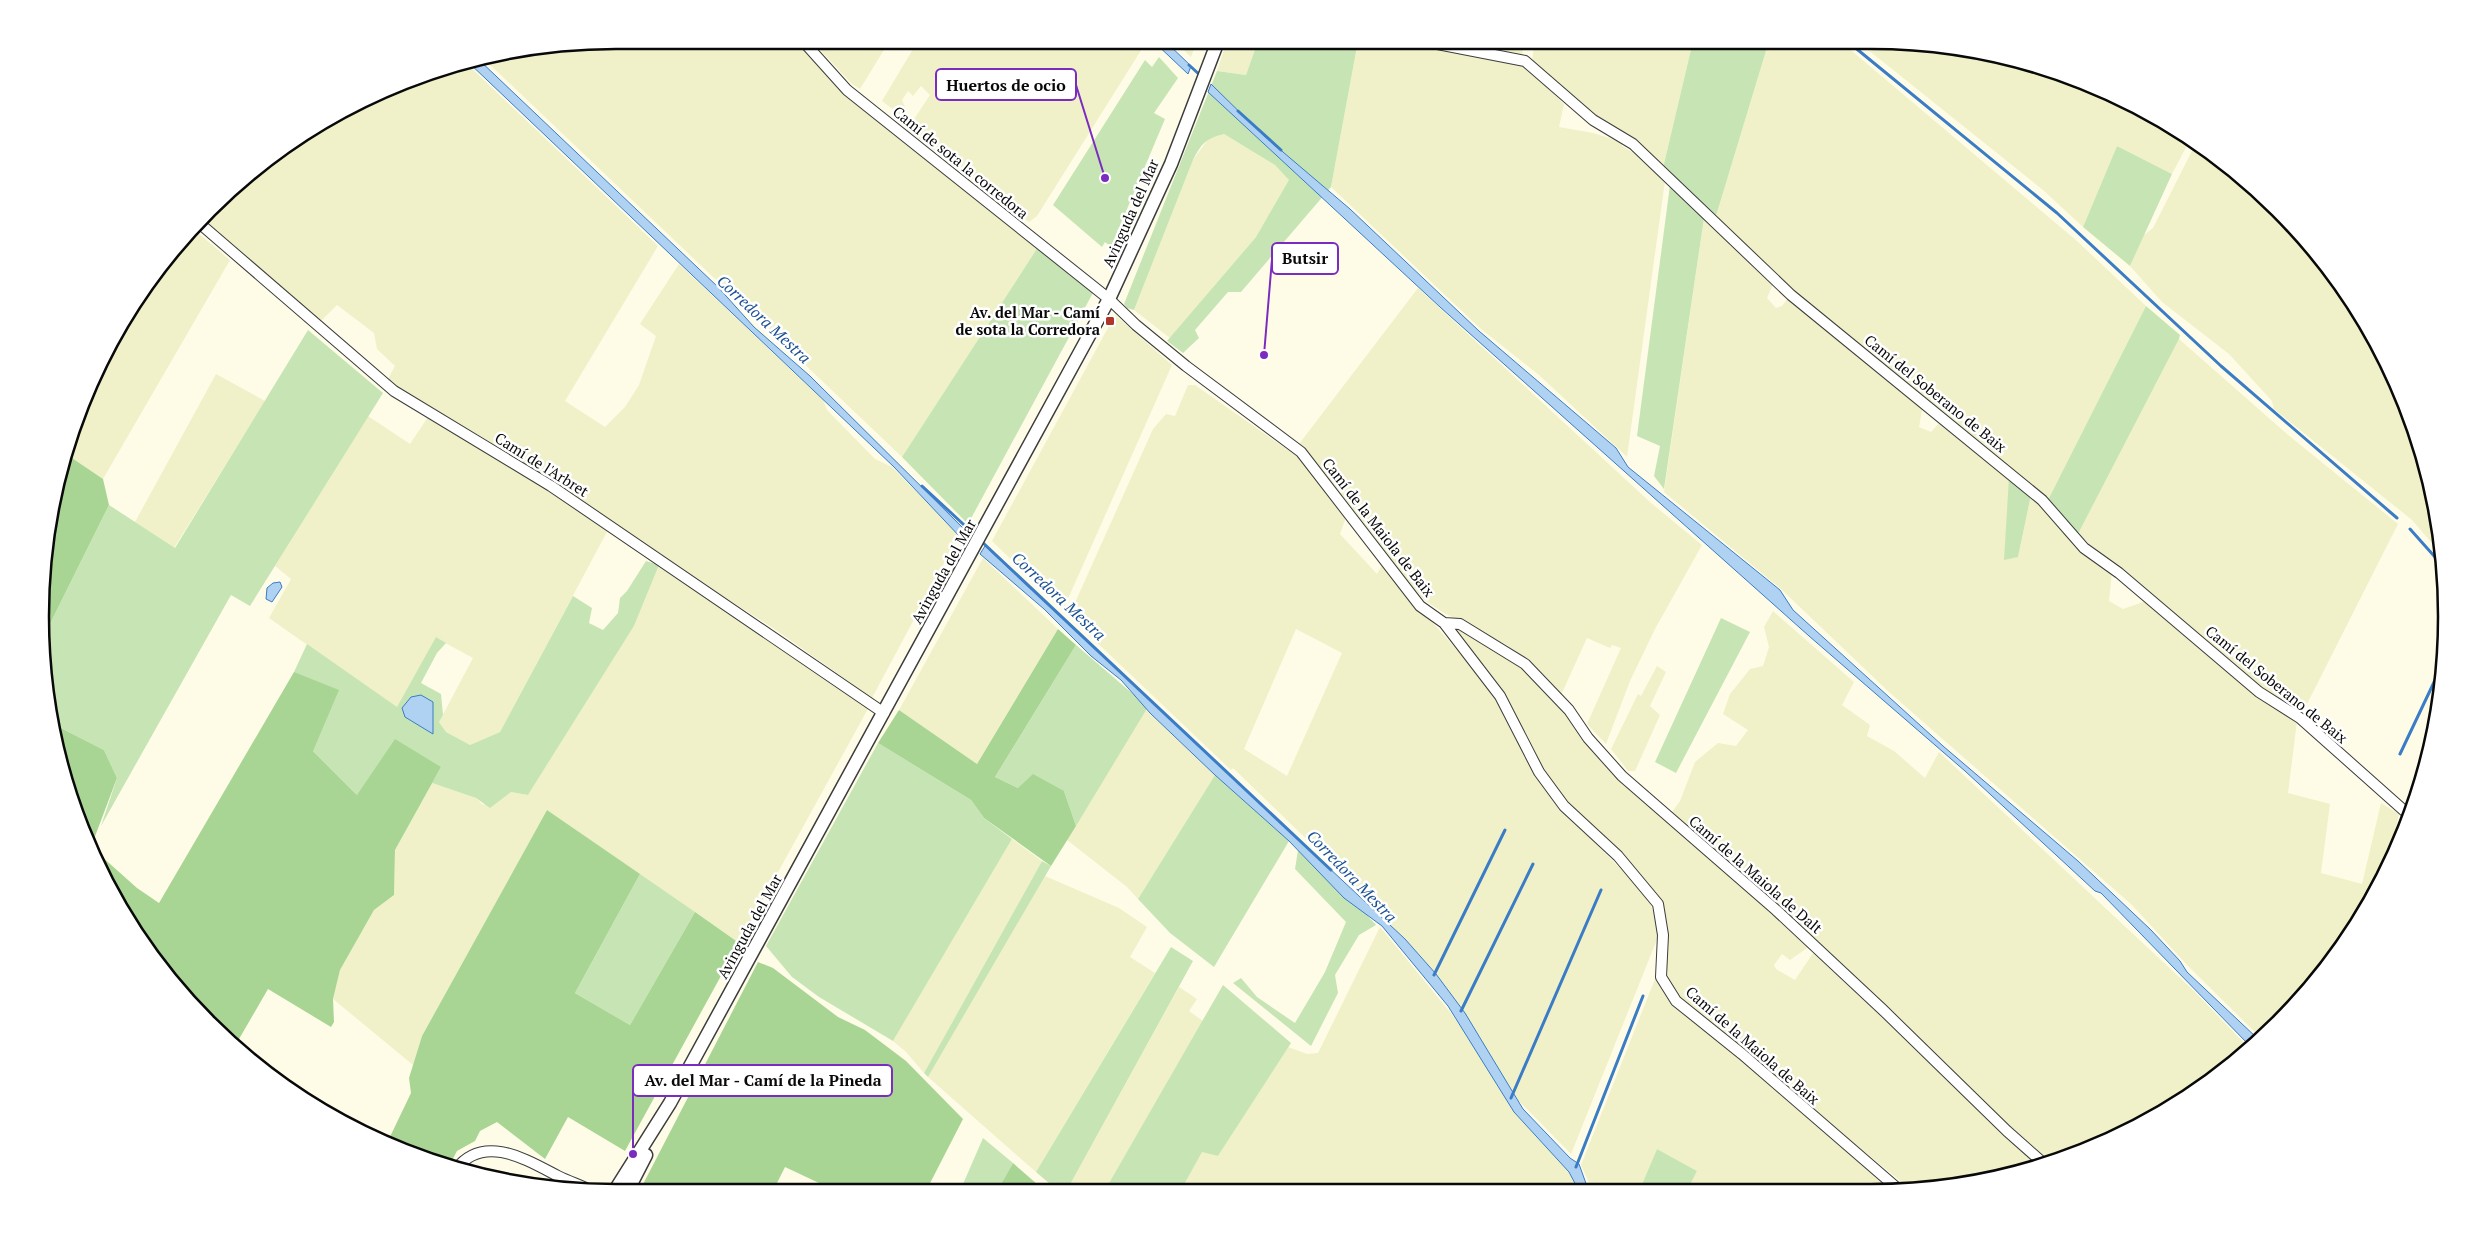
<svg xmlns="http://www.w3.org/2000/svg" width="2487" height="1233" font-family="'PT Serif',serif">
	<style>
		.farmland { fill: #f0f1c9; fill-rule: evenodd }
		.green { fill: #c7e5b4 }
		.forest { fill: #a9d594 }
		.water { fill: #afd1f2; stroke: #3a7cc5 }
		.lines { fill: none; stroke-linecap: round; stroke-linejoin: round }
		.stream { stroke: #3a7cc5; stroke-width: 3 }
		.minor-casing { stroke: #3c3c3c; stroke-width: 12 }
		.tertiary-casing { stroke: #3c3c3c; stroke-width: 15 }
		.minor { stroke: #fff; stroke-width: 10 }
		.tertiary { stroke: #fff; stroke-width: 12 }
		.poi-dot { fill: #b1342a; stroke: #fff; stroke-width: 2 }
		.labels { text-anchor: middle; dominant-baseline: central; stroke-width: 5; stroke-linejoin: round; paint-order: stroke }
		.street-label { font-size: 15px; fill: #090909; stroke: #fff }
		.poi-label { font-size: 15px; font-weight: bold; fill: #090909; stroke: #fff; text-anchor: end }
		.water-label { font-size: 16px; font-style: italic; fill: #1b5093; stroke: #fff }
		.rim { fill: none; stroke: #090909; stroke-width: 2.5 }
		.leader { fill: none; stroke: #7b2cbf; stroke-width: 2 }
		.callout-dot { fill: #7b2cbf; stroke: #fff; stroke-width: 2 }
		.callout { fill: #fff; stroke: #7b2cbf; stroke-width: 2 }
		.callout-label { font-size: 16px; text-anchor: middle; font-weight: bold; fill: #090909 }
	</style>
	<rect width="100%" height="100%" fill="#fefce7"/>
	<path class="farmland" d="M616 40H795L839 88 878 122 1038 247 902 457 482 57 504 51Z
		M811 40H890L860 89 852 84Z
		M912 40H1145V44L1037 216 1029 222 1012 210 1007 195 991 193 907 130 930 95 921 86 913 96 908 91 902 100 905 107 900 115 882 101 916 44Z
		M1174 41H1197L1191 57Z
		M1227 41H1258L1246 75 1217 71Z
		M1358 41H1397L1403 44 1434 47 1523 64 1564 104 1559 127 1593 133 1622 142V146L1634 153 1665 181 1627 457 1539 375 1481 329 1331 187Z
		M1443 41H1524L1522 56Z
		M1535 41H1693L1663 168 1583 109 1532 60Z
		M1769 41H1840L2077 241 2146 306 2048 500 1784 285 1716 216Z
		M1857 41H1908L2019 60 2125 99 2190 140 2172 174 2117 146 2083 227 2043 190Z
		M465 62 658 246 565 401 605 427 625 407 639 385 656 336 640 324 679 264 823 400 827 410 875 459 892 467 959 535 872 698 776 630 688 574 564 488 398 388 388 379 395 366 377 349 374 333 337 305 320 322 202 219 265 159 329 117 431 71Z
		M1224 134 1275 165 1290 180 1256 237 1170 338 1134 310 1193 160 1209 138Z
		M2196 143 2221 159 2304 236 2370 328 2416 431 2442 541 2443 556 2412 520 2274 409 2272 401 2229 354 2162 302 2130 266 2144 235 2153 228Z
		M1704 218 1773 284 1767 298 1776 308 1782 306 1788 298 1923 405 1919 427 1931 432 1941 421 2009 477 2018 557 2031 495 2112 572 2109 601 2123 609 2146 601 2297 721 2288 793 2330 804 2321 873 2362 884 2381 803 2399 814 2393 840 2399 842 2388 871 2304 996 2259 1036 2188 966 2132 905 1889 692 1782 590 1664 492Z
		M192 228 230 260 103 479 66 454 84 396 117 328 183 236Z
		M1418 288 1650 502 1702 545 1655 629 1630 681 1606 744 1587 724 1621 648 1612 645 1610 648 1587 638 1561 695 1507 645 1444 613 1423 599 1296 448Z
		M1115 315 1172 365 1063 610 992 541Z
		M2179 339 2287 434 2398 524 2306 706 2299 715 2267 694 2078 534Z
		M216 374 265 401 174 548 135 522Z
		M1188 385H1195L1305 462 1346 517 1340 534 1377 574 1382 565 1492 690 1567 814 1646 895 1655 915 1658 937 1571 1154 1518 1100 1445 985 1361 892 1233 768 1231 770 1069 616 1153 429 1166 414 1175 416ZM1296 629 1342 653 1287 776 1244 749Z
		M368 416 410 444 428 417 526 476 608 530 500 732 468 746 446 732 439 722 473 658 436 638 397 708 269 618 291 579 275 566Z
		M983 558 1058 629 977 764 899 710Z
		M659 565 869 707 739 943 547 810 422 1036 413 1065 333 999 340 970 374 910 394 895 395 850 432 783 476 798 483 805 511 792 528 795 634 626Z
		M1773 611 1854 682 1842 705 1870 725 1867 736 1894 751 1925 778 1939 752 2194 991 2247 1046 2191 1096 2091 1149 2048 1161 1965 1085 1672 812 1680 801 1695 762 1718 743 1736 746 1748 730 1723 714 1730 694 1750 669 1763 666 1769 647 1764 627Z
		M1456 624 1522 666 1549 693 1592 748 1810 946 1790 960 1782 954 1774 965 1776 969 1795 980 1813 953 2038 1163 1945 1188H1909L1686 1006 1668 980 1663 912 1565 802 1545 772 1512 707 1453 629Z
		M1657 666 1666 672 1650 706 1660 715 1635 771H1628L1611 749 1638 694 1641 696Z
		M1146 710 1215 775 1138 899 1127 887 1067 840Z
		M1012 839 1042 861 924 1073 906 1052 893 1041Z
		M1045 876 1119 908 1147 927 1130 957 1155 973 1036 1172 928 1077Z
		M1380 927 1450 1012 1475 1047 1514 1112 1569 1172 1577 1189 1181 1190 1202 1151 1218 1156 1288 1047 1307 1054 1318 1053Z
		M1655 979 1706 1032 1737 1055 1889 1188 1688 1189 1697 1171 1657 1149 1640 1189H1592L1581 1165Z
		M1179 987 1197 999 1189 1011 1203 1021 1105 1190H1067Z"/>
	<path class="green" d="M1258 41H1358L1331 187 1241 292H1228L1195 330 1199 338 1183 353 1167 341 1256 237 1289 180 1275 165 1224 134C1205 139 1202 143 1193 160L1134 310 1127 308 1124 304 1217 71 1246 75Z
		M1693 41H1769L1716 216 1663 168Z
		M1159 57 1178 78 1154 113 1165 119 1111 247 1105 242 1102 247 1053 205 1145 60 1152 67Z
		M2117 146 2172 174 2130 266 2083 227Z
		M1670 185 1704 218 1664 489 1654 476 1660 446 1637 436Z
		M1038 247 1094 291 968 524 902 457Z
		M2146 306 2180 335 2179 339 2078 534 2048 500Z
		M308 330 383 393 250 606 231 595 101 826 117 778 104 750 51 723 45 691 43 638 109 505 175 548Z
		M2009 477 2031 495 2018 557 2004 560Z
		M646 561 659 565 634 626 528 795 511 792 490 808 476 798 432 783 441 767 357 795 313 751 294 672 307 644 397 707 436 637 446 643 437 653 421 683 441 694 443 715 439 722 446 732 470 745 500 732 573 596 592 608 589 623 603 630 618 613 620 598 627 591Z
		M1721 618 1750 632 1676 773 1655 762Z
		M1076 645 1148 707 1076 826 1064 791 1018 788 995 777Z
		M878 743 971 800 984 818 1012 839 893 1041 819 997 792 977 766 946Z
		M1215 775 1289 841 1214 967 1170 933 1138 899Z
		M1298 850 1318 863 1376 925 1359 935 1335 975 1338 993 1311 1046 1233 983 1241 978 1257 997 1295 1023 1325 972 1346 922 1295 869Z
		M1042 861 1051 866 928 1077 924 1073Z
		M640 874 695 912 630 1025 575 993Z
		M1171 947 1193 961 1067 1190H1057L1036 1172Z
		M1223 985 1291 1043 1218 1156 1202 1152 1181 1190H1105Z
		M983 1138 1013 1163 997 1191H960Z
		M1657 1149 1697 1171 1688 1189H1640Z"/>
	<path class="forest" d="M66 454 103 479 109 505 43 638 41 579 51 504Z
		M1058 629 1076 645 995 777 1018 788 1033 774 1064 791 1076 826 1051 866 984 818 971 800 878 743 899 710 977 764Z
		M294 672 339 690 313 751 357 795 395 739 441 767 395 850 394 895 374 910 340 970 333 999 334 1022 331 1027 268 989 235 1046C139 967 75 844 51 723L104 750 117 778 91 847 137 888 159 903Z
		M547 810 640 874 575 993 630 1025 695 912 739 943 625 1151 568 1117 545 1159 497 1122 480 1131 475 1141 457 1151 449 1166 387 1143 411 1093 409 1078 422 1036Z
		M758 962 773 968 838 1017 865 1030 906 1061 963 1119 926 1191H836L785 1167 773 1191 639 1192Z
		M1013 1163 1045 1191H997Z"/>
	<path class="water" d="M1153 41H1165L1191 66 1188 74Z
		M477 58 718 287 754 327 810 376 965 530 961 538 894 467 467 61Z
		M1211 84 1263 135 1350 209 1479 331 1616 448 1628 467 1780 590 1793 610 1943 746 2078 861 2151 930 2180 961 2187 972 2257 1038 2249 1045 2101 893 2095 891 1965 771 1809 636 1440 307 1208 92Z
		M985 546 1405 939 1436 974 1465 1013 1523 1109 1570 1158 1579 1164 1588 1189H1578L1569 1172 1514 1112 1448 1006 1382 926 1344 898 1289 841 1215 775 1150 713 1121 680 1091 656 1044 609 980 554Z
		M280 582 282 587 272 602 266 599 267 588 273 583Z
		M421 695 433 702V734L405 717 402 708 411 697Z"/>
	<g class="lines">
		<path class="stream" d="M1847 41 2057 213 2221 366 2397 518
			M1189 65 1201 76
			M1238 111 1281 150
			M922 486 976 536
			M2410 529 2443 566
			M980 540 1331 870
			M2400 754 2445 659
			M1434 975 1505 830
			M1461 1011 1533 864
			M1511 1098 1601 890
			M1576 1167 1643 996"/>
		<defs>
			<path id="minor" d="M802 40 847 90 1109 299 1136 325 1186 366 1301 452 1420 606 1444 623 1500 696 1539 772 1564 806 1618 856 1658 904 1663 935 1661 977 1676 1001 1742 1054 1897 1188
				M1422 41 1525 61 1593 120 1633 144 1791 295 2042 500 2084 548 2119 573 2259 692 2300 718 2409 815
				M198 222 394 391 551 486 884 713
				M1444 623 1460 624 1525 664 1569 710 1588 738 1622 776 1776 910 1883 1010 2007 1131 2042 1162
				M456 1169C484 1133 527 1160 558 1176 570 1182 583 1186 594 1192"/>
			<path id="tertiary" d="M614 1192 670 1103 1109 299 1171 164 1218 41
				M627 1192 646 1155"/>
		</defs>
		<use href="#minor" class="minor-casing"/>
		<use href="#tertiary" class="tertiary-casing"/>
		<use href="#minor" class="minor"/>
		<use href="#tertiary" class="tertiary"/>
	</g>
	<rect class="poi-dot" x="1105" y="316" width="10" height="10" rx="2.5"/>
	<g class="labels">
		<g class="street-label">
			<text transform="translate(961 162) rotate(39)">Camí de sota la corredora</text>
			<text transform="translate(1130 213) rotate(-66)">Avinguda del Mar</text>
			<text transform="translate(1936 393) rotate(39)">Camí del Soberano de Baix</text>
			<text transform="translate(542 464) rotate(32)">Camí de l'Arbret</text>
			<text transform="translate(1379 527) rotate(52)">Camí de la Maiola de Baix</text>
			<text transform="translate(943 571) rotate(-61)">Avinguda del Mar</text>
			<text transform="translate(2277 684) rotate(39)">Camí del Soberano de Baix</text>
			<text transform="translate(1756 874) rotate(41)">Camí de la Maiola de Dalt</text>
			<text transform="translate(749 926) rotate(-61)">Avinguda del Mar</text>
			<text transform="translate(1753 1045) rotate(41)">Camí de la Maiola de Baix</text>
		</g>
		<g class="poi-label">
			<text x="1100" y="312">Av. del Mar - Camí<tspan x="1100" dy="17">de sota la Corredora</tspan></text>
		</g>
		<g class="water-label">
			<text transform="translate(764 319) rotate(43)">Corredora Mestra</text>
			<text transform="translate(1059 596) rotate(43)">Corredora Mestra</text>
			<text transform="translate(1352 876) rotate(46)">Corredora Mestra</text>
		</g>
	</g>
	<path d="M0 0H2487V1233H0ZM616 49H1871A567 567 0 0 1 2438 616V617A567 567 0 0 1 1871 1184H616A567 567 0 0 1 49 617V616A567 567 0 0 1 616 49Z" fill="#fff" fill-rule="evenodd"/>
	<path class="rim" d="M616 49H1871A567 567 0 0 1 2438 616V617A567 567 0 0 1 1871 1184H616A567 567 0 0 1 49 617V616A567 567 0 0 1 616 49Z"/>
	<path class="leader" d="M1105 178L1076 85M1264 355L1272 259M633 1154L633 1080"/>
	<g class="callout-dot">
		<circle cx="1105" cy="178" r="5"/>
		<circle cx="1264" cy="355" r="5"/>
		<circle cx="633" cy="1154" r="5"/>
	</g>
	<g class="callout">
		<rect x="936" y="69" width="140" height="31" rx="5"/>
		<rect x="1272" y="243" width="66" height="31" rx="5"/>
		<rect x="633" y="1065" width="259" height="31" rx="5"/>
	</g>
	<g class="callout-label">
		<text x="1006" y="91">Huertos de ocio</text>
		<text x="1305" y="264">Butsir</text>
		<text x="763" y="1086">Av. del Mar - Camí de la Pineda</text>
	</g>
</svg>
